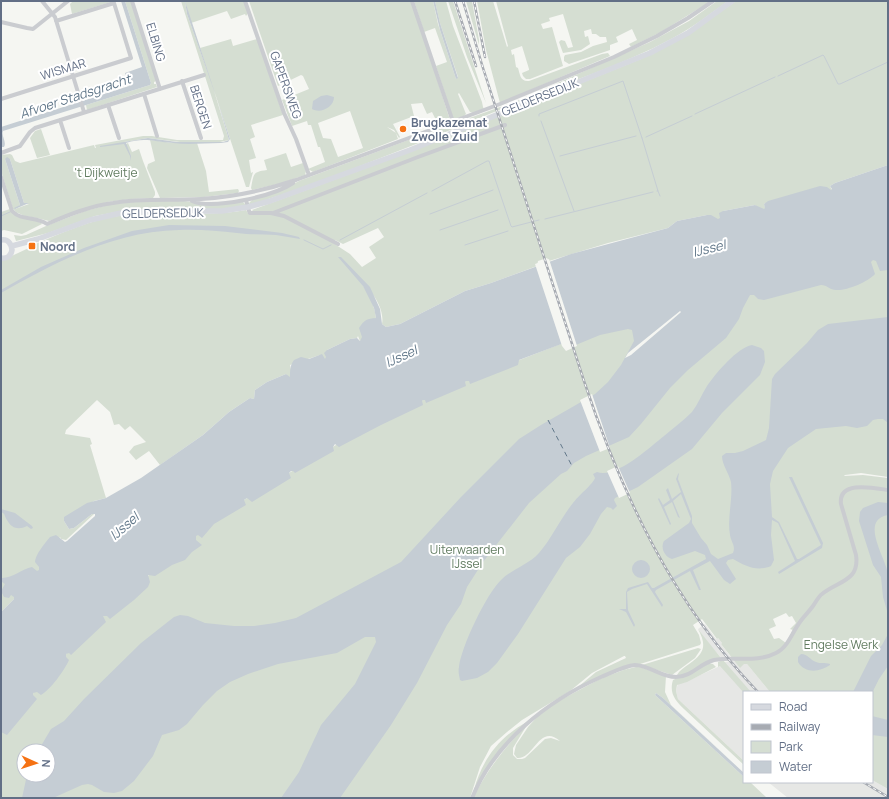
<svg xmlns="http://www.w3.org/2000/svg" width="889" height="799" font-family="Manrope,sans-serif">
	<style>
		.built { fill: #e6e7e5 }
		.green { fill: #d5ded2; fill-rule: evenodd }
		.water { fill: #c5cdd4 }
		.pier { fill: #f5f6f2 }
		.lines { fill: none; stroke-linecap: round; stroke-linejoin: round }
		.stream { stroke: #c5cdd4; stroke-width: 1 }
		.ferry { stroke: #62788a; stroke-width: 1; stroke-dasharray: 5 4; stroke-linecap: butt }
		.minor { stroke: #caccd0; stroke-width: 4 }
		.secondary { stroke: #d6d9df; stroke-width: 5.5 }
		.rail-casing { stroke: #a7abb2; stroke-width: 2.5 }
		.rail { stroke: #fff; stroke-width: 1; stroke-dasharray: 3; stroke-linecap: butt }
		.poi-dot { fill: #f57213; stroke: #fff; stroke-width: 1.5 }
		.labels { text-anchor: middle; dominant-baseline: central; stroke-width: 4; stroke-linejoin: round; paint-order: stroke }
		.street-label { font-size: 12px; fill: #626f86; stroke: #fff }
		.poi-label { font-size: 12px; font-weight: bold; fill: #626f86; stroke: #fff; text-anchor: start }
		.park-label { font-size: 12px; fill: #627c61; stroke: #fff }
		.water-label { font-size: 13px; font-style: italic; fill: #62788a; stroke: #fff }
	</style>
	<rect width="100%" height="100%" fill="#f5f6f2"/>
	<path class="built" d="M705 624 716 639 718 638 722 643 721 644 733 660H723L710 645 698 629Z
		M735 661 747 664 770 692H744V761L678 699 676 691 678 683H683L720 666 724 662Z
		M872 780 888 789V798H788L768 782H872Z"/>
	<path class="green" d="M73 1H114L72 14 70 4Z
		M125 1H131L156 81 154 82V84H156L157 87 87 110 86 105 150 85 151 83Z
		M181 1H185L187 14 212 84 229 140 220 142H180L148 138 124 142 126 144 128 143 132 152 139 149 143 161 155 192V195L153 198 131 199 107 202 49 221 37 218 19 215 13 209 1 171V155L10 154 12 155 15 161 20 163 94 145 95 148H96L95 145 143 136H152L177 140H223L224 136ZM5 159H10L24 203 29 204 15 209 20 205Z
		M185 1H244L248 13 246 16 245 14 231 19 227 11 191 23Z
		M249 1H412L450 120 439 126 432 112 427 114 422 103 411 104 414 116 393 124 400 137 399 138 394 130 387 127 396 133 398 139 313 172 308 169 325 162 320 147H318L311 125H308L307 121 292 126 282 100 309 89 303 76 301 75 278 86ZM350 111 363 148 338 157 331 139 323 138 318 123Z
		M414 1H433L438 24 456 79 458 77 440 23 435 1H446L453 26 482 102 483 107H477H483L484 109 473 113 470 112 459 93 458 94 466 114 464 116 455 119 453 118 436 66 447 62 435 28 424 32Z
		M448 1H453L486 103 467 57Z
		M466 1H472L479 40V45Z
		M477 1H493L507 47 508 46 496 1H711L661 32 631 47 629 44 637 40 632 29 616 37 618 42 610 45V50L569 64 564 61V57L565 55 581 52 593 46 607 42 606 37H600L596 34H592L591 29 584 31 585 37 588 36 590 44 581 50 563 53 559 42 561 40 565 41 568 48 573 47 563 14 549 18 550 21 541 24 543 29 552 27 563 66 530 79H526L523 76 522 73 529 70V69L522 46 511 50 512 55 514 54 516 67 518 68C520 74 520 82 529 81L602 54 608 53 610 56 500 103 486 50Z
		M717 1H728C710 14 692 28 673 38 623 65 568 82 516 103 428 139 341 176 250 205L249 203 252 200 288 187 299 181 419 136 517 101 650 42 689 21Z
		M736 1H888V165L835 183 830 186 832 190 766 203 764 204 766 210 762 211 755 205 723 211 721 220H719L707 215 677 221 668 228 608 243 549 261 547 258 538 261 537 266 491 283 465 291 400 324 386 327 382 324C386 303 362 281 349 266 361 282 374 298 376 318L364 325 363 339 360 341 358 336 357 338 350 339 327 350 328 358 324 360 320 355 290 365 291 370 294 378 290 381 286 374 267 382 255 390 254 399 250 398 229 412 203 435 160 465 149 451 136 460 129 452 134 446 146 442 130 426 125 430 119 424 114 425 110 412 97 400 66 430 65 434 90 438 92 444 90 445 106 498 94 501 64 521 69 529 74 528 92 514H94L66 540 61 539 60 537 40 570 14 596V599L1 612V261L33 246V245C62 233 92 219 124 215 164 209 206 218 246 210L248 213 254 212 252 210 407 153 641 59 709 20ZM378 228 384 237 369 247 376 258 362 267 350 254 333 243 335 240 343 244Z
		M231 39 233 46 257 39 283 115 251 125 255 137 250 139 256 158 249 160 251 173 253 172 249 187H246L200 48Z
		M41 129 50 155 37 158 30 138 35 131Z
		M150 140 173 143H197L206 171 209 192 238 189 239 191 238 193 204 197 160 198 147 168 148 164 155 161Z
		M286 153 291 167 303 163 306 171 305 175 282 183 252 190 251 188C254 174 252 172 267 170L264 160Z
		M144 201H184L198 203 243 202 246 205 225 209 116 212 95 216 48 233 16 241 14 235 21 236 26 235 46 226 85 211 112 204Z
		M10 209 11 210 41 223 42 224 22 234 4 230 1 231V212Z
		M888 254V477L861 473 845 475 844 476 863 475 888 478V789L872 780V692H770L747 664H744L740 668 721 644 722 643 718 638 717 639 702 619 693 625 699 635 701 643 700 645 637 665 578 687 596 672 626 658 625 656H624L592 673 570 691 522 720 507 732 491 746 480 767 470 798H1V730L66 654 104 615 196 533 247 498 336 445 423 400 468 380 563 343ZM786 613 789 617 792 616 796 623 790 629 793 630 786 643 779 638 774 639 769 629 776 626 773 619ZM24 751H48V775H24Z
		M698 629 721 658 685 675H677L679 672C695 658 712 654 698 629Z
		M698 648 701 649 695 658 672 675 642 665Z
		M723 660 751 692 744 693 720 666 718 667V662Z
		M708 663 713 664 716 667 687 682 677 685 676 691 678 699 744 761V765L684 709C675 700 669 693 673 680Z
		M636 667H640L666 676 665 692 671 705 737 766 663 698 656 693 655 695 744 777V782H750L767 798H473C488 769 504 748 527 725L513 748V755L517 759H522L525 758 545 739 551 738 560 741C539 723 534 760 517 758L514 754 516 745 528 727 538 716 553 704 598 680 619 671Z
		M529 721 505 744 474 790C482 759 501 735 529 721Z"/>
	<path class="water" d="M121 1H125L151 83 150 85 3 131C1 136 7 142 4 147H2L1 144V127L129 86 125 73 142 67Z
		M185 1 230 139 228 142 221 143C205 143 189 145 173 143 154 142 145 137 126 143L131 156 130 161V156L124 144 100 147V146L148 138 177 142H223L229 140 217 99 187 14Z
		M433 1H435L440 23 458 78 456 79 440 30Z
		M327 95 334 97C334 107 321 114 312 109L313 101 321 96Z
		M7 157 10 159 24 203H29L15 209 14 208 20 205 5 159Z
		M888 165V270L880 271 876 261 873 260 871 262 875 274C868 282 846 291 836 290 830 290 827 285 821 285L764 300 758 299 754 295H750L743 308 739 319 726 338 688 370 670 388 641 424 629 437 586 456 574 463 567 471 561 474 529 503 483 562 467 587 461 604 447 625 417 683 391 725 340 798H281L299 772 321 725 355 684 376 642 375 637H365L337 653 278 664 248 674 230 682 217 691 203 705 187 724 179 730 162 735 153 756 134 781 122 791 114 793 104 792 92 785 88 784 82 785 53 798H22L27 775H48V751H38L51 729 64 721 84 699 141 643 174 617 180 615 188 616 205 623 234 626H254L275 623 296 618 401 562 461 497 519 439 541 425 595 394 608 382 621 365 634 341 632 330 628 329 600 335 566 349 564 343 519 360 518 365 470 384 469 381H466L465 382 466 386 426 403 425 400H423L422 401 423 405 381 425 339 447 335 444 333 447 334 451 295 473 293 471H291L289 473 291 478 252 502 247 498 244 500 246 505 214 524 202 538 198 535 196 536V540L202 545 192 552 185 560 172 565 155 576 148 575 150 582 148 587 134 600 110 619 107 616H103L106 622 71 655 69 653 66 654V657L69 660C64 671 51 689 41 695L37 692 33 693V695L37 699 7 735 1 732V612L14 599V597L11 595 9 598 4 597 1 591 5 584 2 582V578C13 578 22 569 32 567L37 571 39 570V567L35 562C35 555 45 543 50 537L56 535 65 542 67 541 95 516V514H92L74 528 69 529 64 521V517L87 503 106 498 141 478 203 435 229 412 250 398 254 399 255 390 267 382 286 374 290 377C290 371 290 365 294 360L301 357 309 359 322 354 325 359 326 357 324 353 327 350 350 339 357 338 360 341 362 337 359 328C365 319 367 319 376 318L374 308 363 286 338 257H341L370 287 380 309 382 324 386 327 400 324 465 291 491 283 571 254 668 228 677 221 707 215H711L718 219 720 218 719 213 723 211 755 205 764 209 765 208 764 204 768 201 820 186 827 187 831 190 832 189 830 186 835 183Z
		M169 225 225 226 282 233 299 237 300 239C292 238 284 236 276 235 263 234 250 235 237 233 218 231 198 229 179 230 115 231 56 262 1 293V290L41 267 84 248 132 231Z
		M888 317V423L883 419H878L873 420 867 426 857 428 846 426 816 429 788 448 773 471 770 484 772 517 779 522 797 559H799L821 545 789 477H792L823 543 822 548 779 574 778 572 795 561 778 523 772 520 771 535 774 560 771 566C757 572 745 566 733 559L728 560 726 563 736 579 730 584 724 580 710 561 693 570 701 590H699L690 571 656 590 655 592 663 605 662 607 647 584 632 589 627 592 628 610 635 625 634 627 626 612 619 609H626V592L628 588 648 582 652 588H654L706 559 705 555 695 551 672 559C665 557 660 548 664 541L689 523 691 519 681 494 673 501 680 518 678 517 672 502 664 507 671 524 670 525 658 499 659 498 663 505 670 500 666 490 668 488 672 499 681 492 676 479 678 474 679 473 678 479 692 516V523L701 538 707 545 711 554 718 559 733 553C736 546 731 542 730 535 727 518 733 499 731 482 729 473 722 465 722 456L726 453H735L743 451 766 440 769 428 772 379 775 374 807 343 818 330 828 324Z
		M752 345 761 348 764 351 765 362 760 375 722 413 692 449 638 487 615 498 614 500 617 506 613 510 611 508 607 507 601 514 590 534 580 547 566 558 518 634 497 663 488 672 477 678 462 681 460 680C459 675 458 671 459 667 461 647 487 593 501 580 512 569 528 565 539 553 552 538 560 519 573 503 578 496 593 484 595 478L593 474 597 472C616 479 650 447 664 436 673 428 683 421 692 412 698 404 702 394 707 386 716 373 737 348 752 345Z
		M878 502 888 503V515C859 520 886 558 888 574 889 587 888 601 888 614L883 597 881 577 873 565 859 521 860 512 863 508Z
		M1 509 15 513 32 526 33 528 31 529 27 526C19 530 12 529 7 520 4 516 6 514 1 512Z
		M632 569a9 9 0 1 1 18 0a9 9 0 1 1-18 0Z
		M888 634V666L879 679 872 693V692H853L871 656 882 645Z
		M801 654C808 654 810 660 816 662 820 664 825 662 830 664V665C820 672 805 674 798 662V657Z
		M656 693 663 698 744 773V777L655 695Z
		M872 716 888 720V737L872 735Z"/>
	<path class="pier" d="M549 259 577 346 566 351 562 346 535 264Z
		M680 311 681 312 680 313 631 355 625 358 628 353Z
		M592 394 610 448 600 452 580 400Z
		M618 466 630 493 619 498 607 471Z"/>
	<g class="lines">
		<path class="stream" d="M778 76 823 55 824 56 838 84H840L888 62
			M695 114 775 77
			M539 116V114L623 81 642 138
			M541 121 574 211
			M646 137 692 116
			M642 138 658 191H657
			M560 156 636 136
			M432 191 487 161H489L511 226 512 227 539 220
			M658 191 660 196
			M430 214 493 190
			M1 216 10 212
			M545 219 653 192
			M440 230 498 210
			M304 240 323 249 331 245
			M340 240 427 193
			M465 245 508 231"/>
		<path class="ferry" d="M548 420 572 466"/>
		<path class="minor" d="M42 1 55 17 84 112
			M132 1 160 89
			M245 1 284 113 296 139 309 175
			M412 1 453 122
			M1 22 27 28 33 29 68 1
			M182 81 201 138
			M144 94 157 136
			M1 99 131 58 114 3 56 21
			M108 105 119 138
			M60 120 69 148
			M1 153 20 146 30 132 35 128 204 75
			M1 177 12 211C21 221 36 216 47 224 68 215 90 206 113 203 142 198 172 201 201 199 233 197 266 190 296 180L500 104 614 57 657 36 688 18 713 1
			M246 200 249 211 250 213H271L284 216 338 244
			M192 201C213 210 274 196 293 183
			M273 213 418 157 505 125
			M472 798C495 742 547 701 601 677 611 673 624 666 635 665 649 665 661 677 676 677 691 677 699 664 714 660 734 656 757 663 776 653 787 648 791 635 798 625 802 618 808 613 813 606 816 602 818 597 822 594 838 581 860 581 856 555L841 504C838 480 874 488 888 490"/>
		<path class="secondary" d="M1 240C8 239 11 243 12 250 11 256 7 259 1 258
			M12 246 38 239 90 220 121 213 156 211H222L248 207 270 201 410 150 650 53 688 33 732 1"/>
		<defs>
			<path id="rail" d="M455 1 476 66
				M463 1 483 68 584 381C622 495 674 605 758 692
				M474 1 485 57
				M863 782 888 797"/>
		</defs>
		<use href="#rail" class="rail-casing"/>
		<use href="#rail" class="rail"/>
	</g>
	<g class="poi-dot">
		<circle cx="403" cy="129" r="4"/>
		<rect x="28" y="242" width="8" height="8" rx="2"/>
	</g>
	<g class="labels">
		<g class="street-label">
			<text transform="translate(156 42) rotate(73)">ELBING</text>
			<text transform="translate(63 69) rotate(-17)">WISMAR</text>
			<text transform="translate(286 85) rotate(70)">GAPERSWEG</text>
			<text transform="translate(540 97) rotate(-22)">GELDERSEDIJK</text>
			<text transform="translate(201 107) rotate(72)">BERGEN</text>
			<text transform="translate(163 213) rotate(-1)">GELDERSEDIJK</text>
		</g>
		<g class="poi-label">
			<text x="411" y="122">Brugkazemat<tspan x="411" dy="14">Zwolle Zuid</tspan></text>
			<text x="40" y="246">Noord</text>
		</g>
		<g class="park-label">
			<text x="106" y="172">'t Dijkweitje</text>
			<text x="467" y="549">Uiterwaarden<tspan x="467" dy="14">IJssel</tspan></text>
			<text x="841" y="644">Engelse Werk</text>
		</g>
		<g class="water-label">
			<text transform="translate(75 96) rotate(-18)">Afvoer Stadsgracht</text>
			<text transform="translate(709 248) rotate(-14)">IJssel</text>
			<text transform="translate(401 356) rotate(-25)">IJssel</text>
			<text transform="translate(124 526) rotate(-41)">IJssel</text>
		</g>
	</g>
	<rect width="889" height="799" fill="none" stroke="#626f86" stroke-width="4"/>
	<rect x="743" y="691" width="130" height="92" fill="#ffffff" stroke="#c0c5cf"/>
	<rect x="751" y="704" width="20" height="6" fill="#d6d9df" stroke="#c0c5cf"/>
	<text x="779" y="711" font-size="12" fill="#626f86">Road</text>
	<rect x="751" y="724" width="20" height="6" fill="#a7abb2" stroke="#c0c5cf"/>
	<text x="779" y="731" font-size="12" fill="#626f86">Railway</text>
	<rect x="751" y="741" width="20" height="12" fill="#d5ded2" stroke="#c0c5cf"/>
	<text x="779" y="751" font-size="12" fill="#626f86">Park</text>
	<rect x="751" y="761" width="20" height="12" fill="#c5cdd4" stroke="#c0c5cf"/>
	<text x="779" y="771" font-size="12" fill="#626f86">Water</text>
	<g transform="translate(36 763) rotate(93)"><circle r="19" fill="#ffffff" stroke="#c0c5cf"/>
	<path d="M0-3L7 15L0 10L-7 15Z" fill="#f57213"/>
	<text y="-6" font-size="11" font-weight="bold" text-anchor="middle" fill="#626f86">N</text>
	</g>
</svg>
